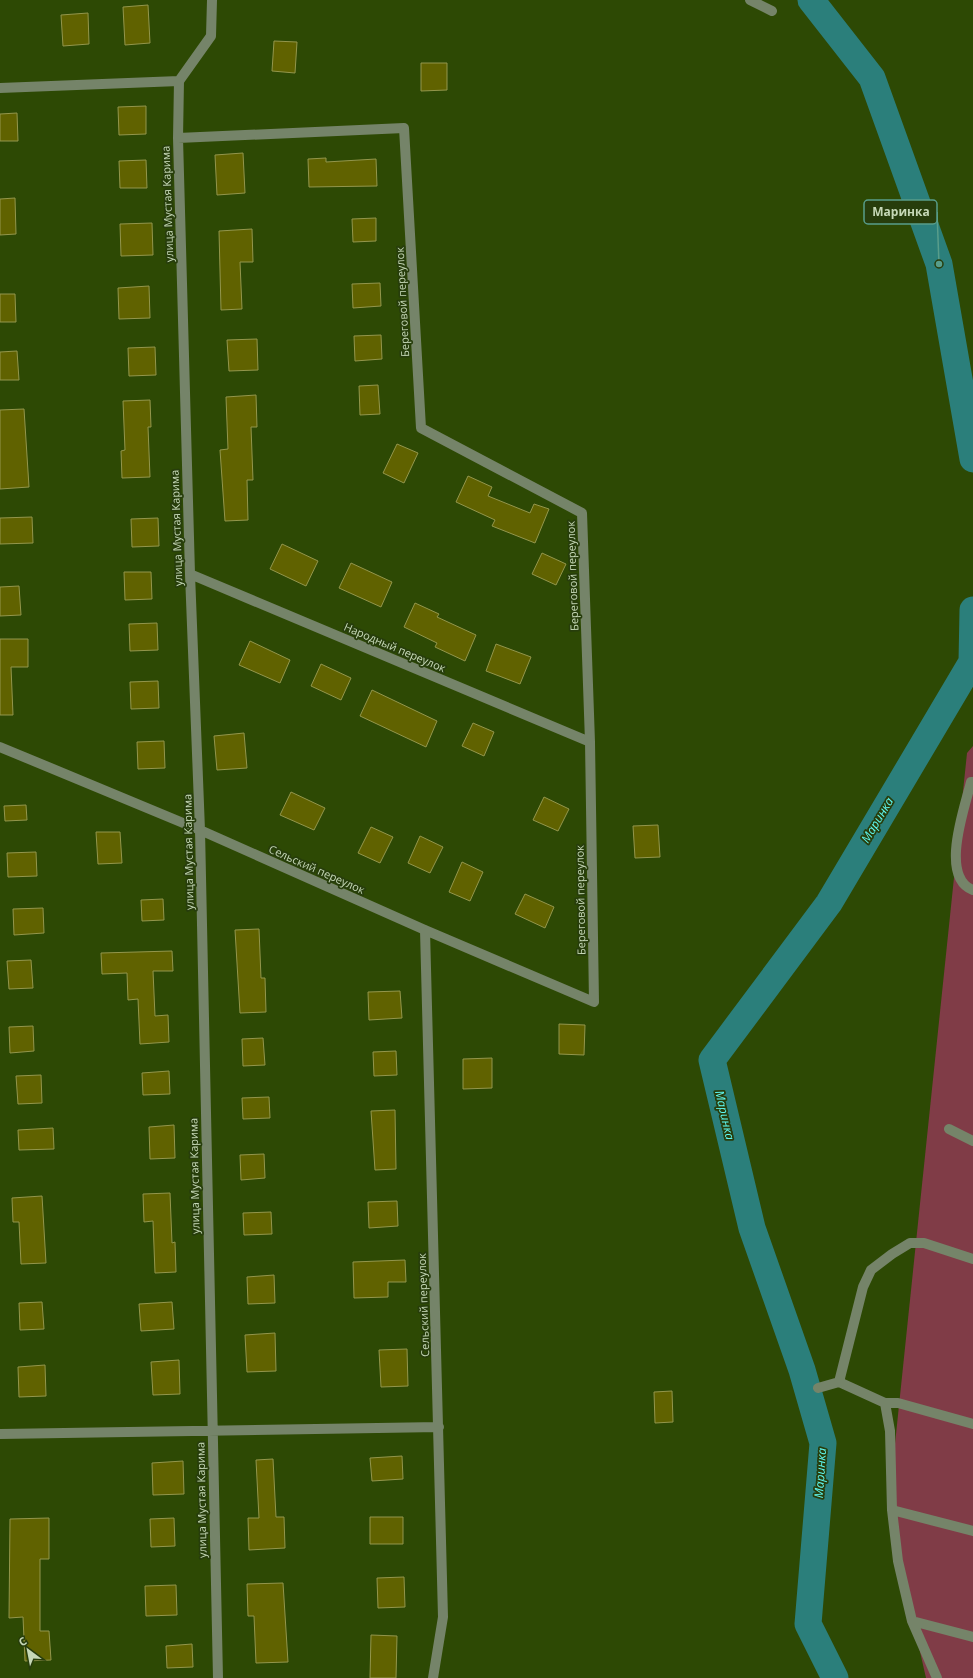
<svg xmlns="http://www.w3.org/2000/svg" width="973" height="1678" font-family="'Open Sans',sans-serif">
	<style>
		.green { fill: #803c47 }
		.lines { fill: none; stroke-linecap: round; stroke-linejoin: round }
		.river { stroke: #2b7f7b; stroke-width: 27 }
		.building { fill: #606200; stroke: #93964c }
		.minor { stroke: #758469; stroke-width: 10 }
		.labels { text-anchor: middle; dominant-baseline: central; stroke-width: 3.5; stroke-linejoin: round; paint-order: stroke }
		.street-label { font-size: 11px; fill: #c6d8b7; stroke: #273d0c }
		.water-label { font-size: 12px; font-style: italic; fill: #5ff9f2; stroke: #273d0c }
		.leader { fill: none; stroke: #589d8b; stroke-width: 1.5 }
		.callout-dot { fill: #589d8b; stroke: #273d0c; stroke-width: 1.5 }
		.callout { fill: #273d0c; stroke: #589d8b; stroke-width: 1.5 }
		.callout-label { font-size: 12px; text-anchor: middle; font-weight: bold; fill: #c6d8b7 }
	</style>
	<rect width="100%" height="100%" fill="#2d4904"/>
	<path class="green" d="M973 746V1678H926L888 1511 967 753Z"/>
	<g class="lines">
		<path class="river" d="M811 0 872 78 939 264 973 459
			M835 1678 808 1624 823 1443 802 1370 752 1228 712 1060 829 903 972 662 973 610"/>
	</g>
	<path class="building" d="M148 5 150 43 125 45 123 7Z
		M88 13 89 44 63 46 61 15Z
		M274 41 297 42 295 73 272 71Z
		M421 63H447V90L421 91Z
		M146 106V134L119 135 118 107Z
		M17 113 18 141H0V114Z
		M243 153 245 193 217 195 215 155Z
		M326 158V162L376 159 377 186 309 187 308 159Z
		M146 160 147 188H120L119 161Z
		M15 198 16 234 0 235V199Z
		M376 218V241L353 242 352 219Z
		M152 223 153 255 121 256 120 224Z
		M252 229 253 262H240L242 309 221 310 219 231Z
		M380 283 381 306 353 308 352 284Z
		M149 286 150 318 119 319 118 288Z
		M0 294H15L16 322H0Z
		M381 335 382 359 355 361 354 336Z
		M257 339 258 370 229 371 227 340Z
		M155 347 156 375 129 376 128 348Z
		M17 351 19 380H0V352Z
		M378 385 380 414 360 415 359 386Z
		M256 395 257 427H251L253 480H247L248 520 225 521 220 450 228 449 226 397Z
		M150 400 151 427H148L150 477 122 478 121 451 125 450 123 401Z
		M24 409 29 487 0 489V410Z
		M397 444 418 453 404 483 383 473Z
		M468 476 492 487 488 496 530 513 534 504 549 509 535 543 492 526 495 520 456 502Z
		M32 517 33 543 0 544V518Z
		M158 518 159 546 132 547 131 519Z
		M282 544 318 561 306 586 270 569Z
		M542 553 566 564 556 585 532 574Z
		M351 563 392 582 381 607 339 588Z
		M124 572H151L152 599 125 600Z
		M19 586 21 615 0 616V587Z
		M415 603 439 614 437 617 476 635 465 661 435 647 437 643 404 627Z
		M157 623 158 650 130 651 129 624Z
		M0 639H28V667H11L13 715H0Z
		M250 641 290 660 280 683 239 665Z
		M496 644 531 657 520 684 486 671Z
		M321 664 351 678 341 700 311 686Z
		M158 681 159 708 131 709 130 682Z
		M372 690 437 721 426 747 360 716Z
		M473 723 494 732 484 756 462 746Z
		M244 733 247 768 217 770 214 736Z
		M164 741 165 768 138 769 137 742Z
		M291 792 325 808 314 830 280 815Z
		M544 797 569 809 558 831 533 820Z
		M26 805 27 820 5 821 4 806Z
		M658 825 660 857 635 858 633 826Z
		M371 827 393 837 380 863 358 853Z
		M96 832H120L122 863 98 864Z
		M420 836 443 847 430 873 408 863Z
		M36 852 37 876 8 877 7 853Z
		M462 862 483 872 470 901 449 892Z
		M525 894 554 907 545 928 515 914Z
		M163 899 164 920 142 921 141 900Z
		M43 908 44 933 14 935 13 909Z
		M259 929 261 978H265L266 1012 240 1013 235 930Z
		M172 951 173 971H153L155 1016 168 1015 169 1042 140 1044 138 999 128 1000 127 973 102 974 101 953Z
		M31 960 33 988 9 989 7 961Z
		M400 991 402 1018 369 1020 368 992Z
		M559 1024 585 1025 584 1055 559 1054Z
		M33 1026 34 1051 10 1053 9 1027Z
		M263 1038 265 1065 243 1066 242 1039Z
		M396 1051 397 1075 374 1076 373 1052Z
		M492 1058V1088L463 1089V1059Z
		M169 1071 170 1094 143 1095 142 1073Z
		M41 1075 42 1103 18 1104 16 1076Z
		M269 1097 270 1118 243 1119 242 1098Z
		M395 1110 396 1169 375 1170 371 1111Z
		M174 1125 175 1158 150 1159 149 1127Z
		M53 1128 54 1149 19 1150 18 1130Z
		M264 1154 265 1178 241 1180 240 1155Z
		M170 1193 172 1243 175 1242 176 1272 155 1273 153 1221 144 1222 143 1194Z
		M42 1196 46 1263 21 1264 19 1222H13L12 1198Z
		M397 1201 398 1226 369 1228 368 1202Z
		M271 1212 272 1234 244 1235 243 1213Z
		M405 1260 406 1282H388V1297L354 1298 353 1262Z
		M274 1275 275 1303 248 1304 247 1277Z
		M42 1302 44 1329 20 1330 19 1303Z
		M172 1302 174 1329 141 1331 139 1304Z
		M275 1333 276 1371 247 1372 245 1335Z
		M407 1349 408 1386 381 1387 379 1350Z
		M179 1360 180 1394 153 1395 151 1362Z
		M45 1365 46 1396 19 1397 18 1367Z
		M672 1391 673 1422 655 1423 654 1392Z
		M402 1456 403 1479 372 1481 370 1458Z
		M273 1459 276 1517H284L285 1548 249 1550 248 1518H259L256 1460Z
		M183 1461 184 1494 153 1495 152 1463Z
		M370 1517H403V1544H370Z
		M49 1518V1559H40V1631H49L51 1660 25 1661 23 1617 9 1618 10 1519Z
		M174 1518 175 1546 151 1547 150 1519Z
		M404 1577 405 1607 378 1608 377 1578Z
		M283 1583 288 1662 256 1663 254 1616H248L247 1584Z
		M176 1585 177 1615 146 1616 145 1586Z
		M371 1635 397 1636 396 1678H370Z
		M192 1644 193 1667 167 1668 166 1646Z"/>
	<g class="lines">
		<path class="minor" d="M212 0 211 36 179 81 178 138 190 574 200 830 218 1678
			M750 0 772 11
			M0 88 179 81
			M190 574 590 742
			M0 747 200 830 425 930 594 1002 590 742 582 513 421 428 404 128 178 138
			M973 782H971C965 807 939 877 973 890
			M425 930 443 1617 433 1678
			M949 1129 973 1141
			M839 1382 863 1287 871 1270 892 1254 910 1243H924L973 1259
			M818 1388 839 1382 885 1403 890 1431 892 1510 898 1561 912 1621 937 1678
			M885 1403H898L973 1424
			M0 1434 439 1427
			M892 1510 973 1531
			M912 1621 973 1637"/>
	</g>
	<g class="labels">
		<g class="street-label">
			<text transform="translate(167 204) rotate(-92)">улица Мустая Карима</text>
			<text transform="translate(402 302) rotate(-93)">Береговой переулок</text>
			<text transform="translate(176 528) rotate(-92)">улица Мустая Карима</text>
			<text transform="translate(572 576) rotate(-92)">Береговой переулок</text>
			<text transform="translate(395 647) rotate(23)">Народный переулок</text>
			<text transform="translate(188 852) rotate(-91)">улица Мустая Карима</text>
			<text transform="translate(317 869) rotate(24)">Сельский переулок</text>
			<text transform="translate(580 900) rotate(-91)">Береговой переулок</text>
			<text transform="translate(194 1176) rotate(-91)">улица Мустая Карима</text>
			<text transform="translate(423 1305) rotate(-92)">Сельский переулок</text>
			<text transform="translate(201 1500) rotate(-91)">улица Мустая Карима</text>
		</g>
		<g class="water-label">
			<text transform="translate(877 820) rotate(-59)">Маринка</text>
			<text transform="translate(725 1115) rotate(77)">Маринка</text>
			<text transform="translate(820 1473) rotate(-86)">Маринка</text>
		</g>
	</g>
	<path class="leader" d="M939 264L937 212"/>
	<circle class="callout-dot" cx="939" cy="264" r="4"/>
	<rect class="callout" x="864" y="200" width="73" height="24" rx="4"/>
	<g class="callout-label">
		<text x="901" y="216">Маринка</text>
	</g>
	<g transform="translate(28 1650) rotate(328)" stroke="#273d0c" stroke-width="3" paint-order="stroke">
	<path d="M0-3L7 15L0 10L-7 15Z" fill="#c6d8b7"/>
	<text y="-6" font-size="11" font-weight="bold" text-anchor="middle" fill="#c6d8b7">С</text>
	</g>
</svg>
